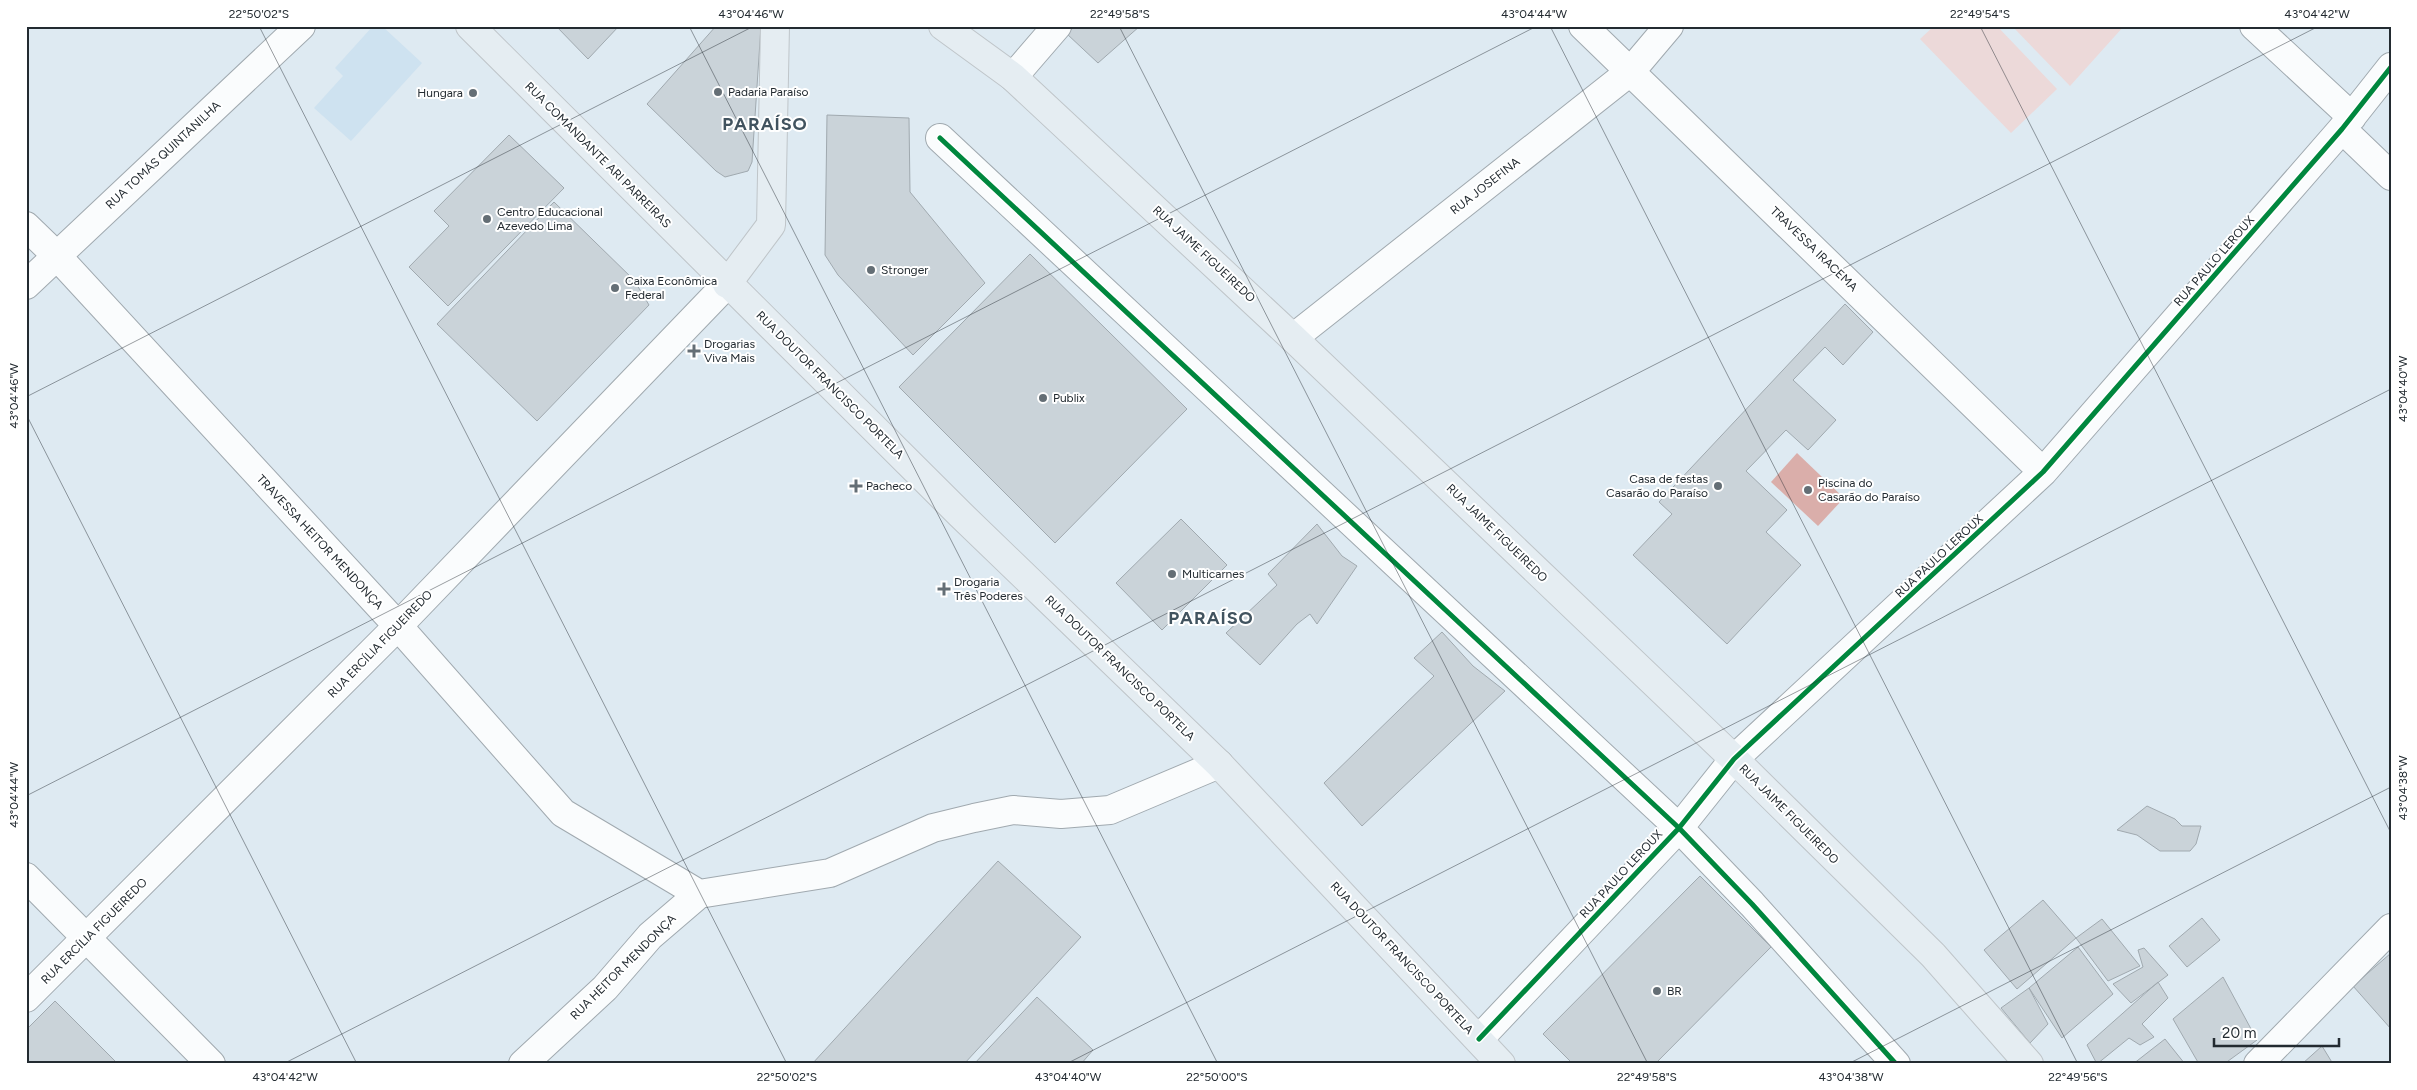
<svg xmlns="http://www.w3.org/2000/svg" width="2417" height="1090" font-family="Figtree,sans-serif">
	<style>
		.built { fill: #cee2f0 }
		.green { fill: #ecd9d9 }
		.water { fill: #daaeaa }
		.building { fill: #cad3d9; stroke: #a0a9af }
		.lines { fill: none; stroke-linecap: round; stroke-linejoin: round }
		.minor-casing { stroke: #a0a9af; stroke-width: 30 }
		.major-casing { stroke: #bfc5c9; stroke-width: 30 }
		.minor { stroke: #fafcfd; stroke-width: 28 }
		.major { stroke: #e5edf2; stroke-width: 28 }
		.cycleway-casing { stroke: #fff; stroke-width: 8 }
		.cycleway { stroke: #00873e; stroke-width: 5 }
		.ticks { fill: none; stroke: #232b31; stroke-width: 1; stroke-opacity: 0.45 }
		.poi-dot { fill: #646e75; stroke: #fff; stroke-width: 2 }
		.labels { text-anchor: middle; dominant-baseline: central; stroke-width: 4; stroke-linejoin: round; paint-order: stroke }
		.poi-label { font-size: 12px; fill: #232b31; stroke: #fff; text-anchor: start }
		.street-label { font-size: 12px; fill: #232b31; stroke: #fff }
		.district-label { font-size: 18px; font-weight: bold; letter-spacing: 1px; fill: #41535f; stroke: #fff }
		.neatline { fill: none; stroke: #232b31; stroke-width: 2 }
		.ticks-label { font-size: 12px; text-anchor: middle; fill: #232b31 }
	</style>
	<rect width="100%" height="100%" fill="#deeaf2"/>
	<path class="built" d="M373 26H382L422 63 351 141 314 108 343 76 335 68Z"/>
	<path class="green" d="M1934 26H1997L2057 89 2011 133 1920 39Z
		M2012 26H2124L2070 86Z"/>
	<path class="water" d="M1797 453 1844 498 1818 526 1771 482Z"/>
	<path class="building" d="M556 26H619L588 59Z
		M716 26H761L752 162 748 171 725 177 716 171 647 104Z
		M1075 26H1140L1098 63 1067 34Z
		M827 115 909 118 910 192 985 283 913 355 838 275 825 255Z
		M509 135 564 188 448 306 409 267 449 226 434 211Z
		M554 202 634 280 649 305 537 421 437 324Z
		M1030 254 1187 409 1055 543 899 387Z
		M1845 304 1873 332 1843 365 1825 347 1793 380 1836 420 1808 450 1786 430 1746 471 1787 510 1766 532 1801 565 1727 644 1633 555 1672 514 1659 502Z
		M1181 519 1227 565 1162 630 1116 583Z
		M1317 524 1342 556 1357 566 1317 624 1310 614 1297 624 1260 665 1226 633 1277 585 1268 574Z
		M1442 632 1473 666 1505 691 1362 826 1324 783 1434 676 1414 658Z
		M2147 806 2175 819 2182 826H2201L2196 844 2190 851H2160L2137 835 2117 830Z
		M998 861 1081 937 964 1064H812Z
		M1700 876 1771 947 1655 1064H1573L1543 1034Z
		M2043 900 2076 938 2017 989 1984 950Z
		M2202 918 2220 940 2187 967 2169 946Z
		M2102 919 2140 966 2108 981 2076 938Z
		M2078 947 2113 994 2062 1038 2029 988Z
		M2144 948 2168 975 2131 1003 2113 984 2143 967 2138 950Z
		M2391 953V1029L2353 986Z
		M2223 977 2257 1040 2224 1064H2199L2173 1019Z
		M2158 982 2168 998 2142 1024 2154 1037 2140 1045 2129 1038 2097 1064 2087 1045Z
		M2029 988 2048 1024 2030 1043 2001 1008Z
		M1037 997 1093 1050 1081 1064H974Z
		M55 1001 118 1064H31L26 1059V1030Z
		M2165 1039 2185 1064H2133Z
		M2322 1046 2333 1064H2302Z"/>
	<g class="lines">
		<defs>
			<path id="minor" d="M1583 26 2043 472
				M2254 26 2352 117
				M1013 77 1057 26
				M2342 129 2391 176
				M940 138 1679 828 1752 904 1896 1064
				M26 226 56 255 398 626 563 813 699 894
				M26 285 301 26
				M1293 338 1631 71 1669 26
				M26 877 211 1064
				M26 998 398 626 727 284
				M1479 1039 1679 828 1734 759 2043 472 2342 129 2391 67
				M523 1064 605 988 650 936 699 894 830 873 933 828 974 818 1013 810 1061 814 1110 810 1219 764
				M2258 1064 2391 928"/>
			<path id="major" d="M470 26 960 514 1219 764 1501 1064
				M943 26 1013 77 1293 338 1734 759 1933 955 2029 1064
				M727 284 771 225 775 26"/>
		</defs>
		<use href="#minor" class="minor-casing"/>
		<use href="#major" class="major-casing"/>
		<use href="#minor" class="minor"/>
		<use href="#major" class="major"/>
		<defs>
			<path id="cycleway" d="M940 138 1679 828 1752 904 1896 1064
				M1479 1039 1679 828 1734 759 2043 472 2342 129 2391 67"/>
		</defs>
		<use href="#cycleway" class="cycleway-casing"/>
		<use href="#cycleway" class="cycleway"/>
	</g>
	<path class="ticks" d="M259 26 787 1064M689 26 1218 1064M1119 26 1648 1064M1550 26 2078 1064M1980 26 2391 833M26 397 754 26M26 414 357 1064M26 796 1537 26M283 1064 2319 26M1066 1064 2391 389M1848 1064 2391 787"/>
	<g class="poi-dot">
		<circle cx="718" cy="92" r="5"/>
		<circle cx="473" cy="93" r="5"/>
		<circle cx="487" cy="219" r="5"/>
		<circle cx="871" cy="270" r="5"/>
		<circle cx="615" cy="288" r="5"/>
		<path d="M691.5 343.5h5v5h5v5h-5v5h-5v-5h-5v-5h5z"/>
		<circle cx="1043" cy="398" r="5"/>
		<path d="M853.5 478.5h5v5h5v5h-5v5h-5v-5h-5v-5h5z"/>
		<circle cx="1718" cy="486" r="5"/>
		<circle cx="1808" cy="490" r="5"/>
		<circle cx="1172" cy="574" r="5"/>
		<path d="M941.5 581.5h5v5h5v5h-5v5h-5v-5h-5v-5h5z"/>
		<circle cx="1657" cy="991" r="5"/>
	</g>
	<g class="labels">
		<g class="poi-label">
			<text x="728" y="92">Padaria Paraíso</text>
			<text x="463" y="93" text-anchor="end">Hungara</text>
			<text x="497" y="212">Centro Educacional<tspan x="497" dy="14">Azevedo Lima</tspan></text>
			<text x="881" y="270">Stronger</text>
			<text x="625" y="281">Caixa Econômica<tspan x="625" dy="14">Federal</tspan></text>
			<text x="704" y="344">Drogarias<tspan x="704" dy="14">Viva Mais</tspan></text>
			<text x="1053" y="398">Publix</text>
			<text x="1708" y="479" text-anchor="end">Casa de festas<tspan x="1708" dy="14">Casarão do Paraíso</tspan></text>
			<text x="1818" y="483">Piscina do<tspan x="1818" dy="14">Casarão do Paraíso</tspan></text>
			<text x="866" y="486">Pacheco</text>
			<text x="1182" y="574">Multicarnes</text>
			<text x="954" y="582">Drogaria<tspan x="954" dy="14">Três Poderes</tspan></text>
			<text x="1667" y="991">BR</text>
		</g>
		<g class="street-label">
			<text transform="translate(163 155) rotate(-43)">RUA TOMÁS QUINTANILHA</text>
			<text transform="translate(598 155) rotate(45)">RUA COMANDANTE ARI PARREIRAS</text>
			<text transform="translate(1485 186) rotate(-38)">RUA JOSEFINA</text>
			<text transform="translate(1814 249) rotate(44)">TRAVESSA IRACEMA</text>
			<text transform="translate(1204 254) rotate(43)">RUA JAIME FIGUEIREDO</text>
			<text transform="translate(2214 261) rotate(-49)">RUA PAULO LEROUX</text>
			<text transform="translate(830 385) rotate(45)">RUA DOUTOR FRANCISCO PORTELA</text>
			<text transform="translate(1497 533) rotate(44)">RUA JAIME FIGUEIREDO</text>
			<text transform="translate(320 542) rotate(47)">TRAVESSA HEITOR MENDONÇA</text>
			<text transform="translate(1939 556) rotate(-43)">RUA PAULO LEROUX</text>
			<text transform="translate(380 644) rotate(-46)">RUA ERCÍLIA FIGUEIREDO</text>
			<text transform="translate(1120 668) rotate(44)">RUA DOUTOR FRANCISCO PORTELA</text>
			<text transform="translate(1789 814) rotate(45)">RUA JAIME FIGUEIREDO</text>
			<text transform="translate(1621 874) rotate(-47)">RUA PAULO LEROUX</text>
			<text transform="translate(94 931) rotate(-45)">RUA ERCÍLIA FIGUEIREDO</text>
			<text transform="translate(1402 958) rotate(47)">RUA DOUTOR FRANCISCO PORTELA</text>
			<text transform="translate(623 967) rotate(-45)">RUA HEITOR MENDONÇA</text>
		</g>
		<g class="district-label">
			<text x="765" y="124">PARAÍSO</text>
			<text x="1211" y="618">PARAÍSO</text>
		</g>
	</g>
	<rect width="2417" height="1090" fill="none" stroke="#ffffff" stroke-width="55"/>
	<path d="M2214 1038v8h125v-8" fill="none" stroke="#232b31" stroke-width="2.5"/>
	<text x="2222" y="1038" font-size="15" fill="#232b31" stroke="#ffffff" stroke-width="4" paint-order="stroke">20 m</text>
	<rect x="28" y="28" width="2362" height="1034" class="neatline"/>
	<g class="ticks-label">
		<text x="259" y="18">22°50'02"S</text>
		<text x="751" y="18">43°04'46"W</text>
		<text x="1120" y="18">22°49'58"S</text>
		<text x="1534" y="18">43°04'44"W</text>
		<text x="1980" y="18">22°49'54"S</text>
		<text x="2317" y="18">43°04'42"W</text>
		<text transform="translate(2403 389) rotate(-90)" y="4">43°04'40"W</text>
		<text transform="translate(14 396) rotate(-90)" y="4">43°04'46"W</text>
		<text transform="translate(2403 788) rotate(-90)" y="4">43°04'38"W</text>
		<text transform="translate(14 795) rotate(-90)" y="4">43°04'44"W</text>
		<text x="285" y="1081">43°04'42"W</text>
		<text x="787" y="1081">22°50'02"S</text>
		<text x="1068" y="1081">43°04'40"W</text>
		<text x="1217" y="1081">22°50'00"S</text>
		<text x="1647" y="1081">22°49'58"S</text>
		<text x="1851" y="1081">43°04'38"W</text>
		<text x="2078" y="1081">22°49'56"S</text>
	</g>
</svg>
